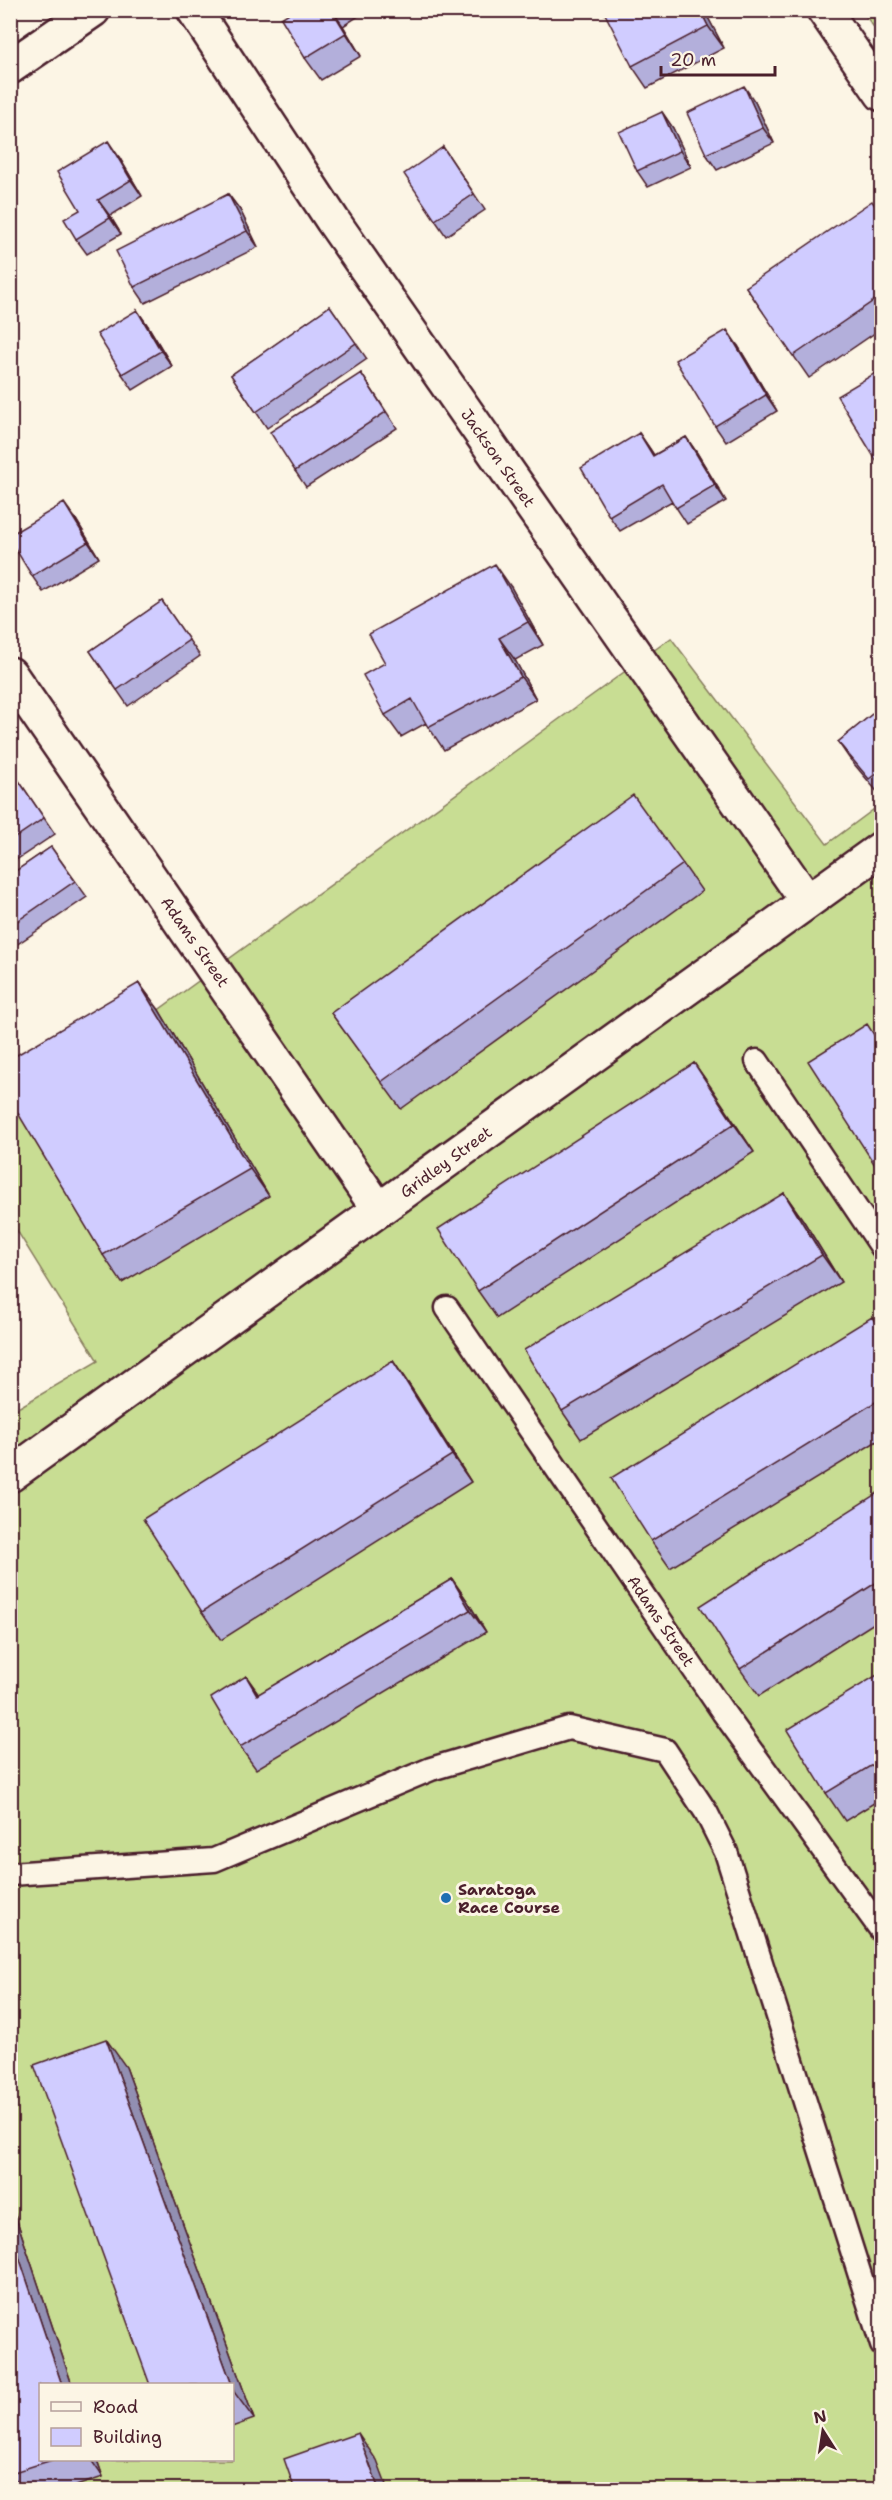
<svg xmlns="http://www.w3.org/2000/svg" width="892" height="2500" font-family="'Shantell Sans',sans-serif">
	<style>
		.pitch { fill: #c8dd93; stroke: #897e5f; stroke-width: 1.5; fill-rule: evenodd }
		.lines { fill: none; stroke-linecap: round; stroke-linejoin: round }
		.lane-casing { stroke: #4a1f2b; stroke-width: 27 }
		.street-casing { stroke: #4a1f2b; stroke-width: 38 }
		.lane { stroke: #fcf5e5; stroke-width: 22 }
		.street { stroke: #fcf5e5; stroke-width: 33 }
		.wall { fill: #b3afdb; stroke: #4a1f2b; stroke-width: 1.5 }
		.shaded-wall { fill: #928fb2; stroke: #4a1f2b; stroke-width: 1.5 }
		.building { fill: #d0ccff; stroke: #4a1f2b; stroke-width: 1.5 }
		.poi-dot { fill: #1f6fb2; stroke: #fcf5e5; stroke-width: 2 }
		.labels { text-anchor: middle; dominant-baseline: central; stroke-width: 6; stroke-linejoin: round; paint-order: stroke }
		.street-label { font-size: 16px; fill: #4a1f2b; stroke: #fcf5e5 }
		.poi-label { font-size: 16px; font-weight: bold; fill: #4a1f2b; stroke: #fcf5e5; text-anchor: start }
	</style>
	<rect width="100%" height="100%" fill="#fcf5e5"/>
	<filter id="ink" filterUnits="userSpaceOnUse"><feTurbulence type="fractalNoise" baseFrequency=".0167" numOctaves="2"/><feDisplacementMap in="SourceGraphic" scale="12" xChannelSelector="R" yChannelSelector="G"/><feConvolveMatrix kernelMatrix="1 2 1 2 8 2 1 2 1" color-interpolation-filters="sRGB"/></filter>
	<g filter="url(#ink)">
		<path class="pitch" d="M862 11H881V37Z
			M671 638 827 844 881 804V2489H11V1412L98 1361 11 1221V1117ZM40 2384H232V2460H40Z"/>
		<g class="lines">
			<defs>
				<path id="lane" d="M757 1061 882 1247
					M447 1308 723 1712 882 1931
					M10 1874 214 1860 431 1769 569 1728 665 1750 706 1812 726 1852 882 2345"/>
				<path id="street" d="M194 10 333 221 807 901
					M824 10 882 94
					M10 67 93 10
					M10 674 379 1210
					M10 1475 882 848"/>
			</defs>
			<use href="#lane" class="lane-casing"/>
			<use href="#street" class="street-casing"/>
			<use href="#lane" class="lane"/>
			<use href="#street" class="street"/>
		</g>
		<path class="wall" d="M294 10H368L343 26 361 56 321 80 305 58Z
			M704 10 724 48 647 88 632 66Z
			M755 102 774 143 717 170 706 154Z
			M662 112 673 128 691 167 648 187 637 171Z
			M443 147 485 210 446 236 435 220Z
			M119 157 142 196 110 216 121 234 87 254 76 239 80 210Z
			M228 194 240 210 258 247 145 303 134 287Z
			M882 215V328L809 378 746 287Z
			M330 306 367 359 267 428 231 375Z
			M137 310 148 326 172 366 133 390 122 374Z
			M738 346 777 411 726 442 715 426Z
			M361 373 397 428 306 487 295 471Z
			M639 433 654 455 686 437 697 453 726 501 687 524 672 501 620 531 609 516Z
			M75 518 99 558 43 592 32 576Z
			M511 587 543 645 515 660 536 699 444 750 426 723 401 737 385 715V663Z
			M162 601 200 656 128 706 90 651Z
			M882 706V794L880 795 849 758 838 742Z
			M15 775 55 834 10 864V778Z
			M51 847 87 897 10 949V875Z
			M683 864 702 891 401 1109 331 1013Z
			M139 983 159 1010 269 1196 122 1283 103 1255Z
			M694 1063 754 1152 497 1318 478 1291Z
			M784 1193 803 1220 841 1282 581 1439 562 1411Z
			M872 1317 882 1331V1438L670 1568 651 1541Z
			M393 1361 412 1389 471 1482 221 1640 202 1612Z
			M882 1490V1618L759 1696 740 1669Z
			M452 1579 468 1602 486 1632 256 1769 240 1747 246 1676 259 1694Z
			M882 1672V1798L845 1821 826 1793Z
			M126 2067 254 2419 232 2427V2385Z
			M10 2200 72 2385H40V2460H97L103 2477 64 2490H23L11 2473Z"/>
		<path class="shaded-wall" d="M332 10 343 26 361 56 346 33Z
			M700 10H704L724 48 708 26Z
			M744 86 755 102 774 143 763 128Z
			M662 112 673 128 691 167 680 151Z
			M108 141 119 157 142 196 131 180Z
			M228 194 240 210 258 247 247 231Z
			M98 200 110 216 121 234 110 218Z
			M137 310 148 326 172 366 161 351Z
			M727 330 738 346 777 411 766 395Z
			M639 433 650 449 664 472 653 456Z
			M686 437 697 453 726 501 715 485Z
			M64 503 75 518 99 558 88 542Z
			M495 564 511 587 543 645 528 622Z
			M499 638 515 660 536 699 521 677Z
			M139 983 159 1010 269 1196 250 1169Z
			M694 1063 713 1090 754 1152 734 1124Z
			M784 1193 803 1220 841 1282 822 1255Z
			M393 1361 412 1389 471 1482 452 1455Z
			M452 1579 468 1602 486 1632 470 1610Z
			M246 1676 262 1699 257 1695Z
			M106 2039 126 2067 254 2419 234 2392 232 2385Z
			M10 2200 72 2385H62L10 2230Z
			M358 2433 377 2461 388 2490H379Z
			M91 2460H97L103 2477Z"/>
		<path class="building" d="M294 10H332L346 33 305 58 281 18Z
			M603 10H700L708 26 632 66Z
			M744 86 763 128 706 154 687 113Z
			M662 112 680 151 637 171 619 132Z
			M108 141 131 180 98 200 110 218 76 239 64 219 80 210 57 172Z
			M443 147 474 194 435 220 404 174Z
			M228 194 247 231 134 287 116 251Z
			M872 201 882 216V295L793 356 746 287Z
			M330 306 356 343 256 412 231 375Z
			M137 310 161 351 122 374 97 334Z
			M727 330 766 395 715 426 675 360Z
			M882 369V470L837 396Z
			M361 373 386 412 295 471 270 432Z
			M639 433 653 456 686 437 715 485 676 508 662 484 609 516 581 468Z
			M64 503 88 542 32 576 10 540V535Z
			M495 564 528 622 499 638 521 677 428 727 412 699 385 715 363 675 385 663 369 634Z
			M162 601 189 640 117 690 90 651Z
			M882 706V769L869 779 838 742Z
			M15 775 44 818 10 841V778Z
			M633 795 683 864 381 1082 331 1013Z
			M51 847 75 881 10 926V875Z
			M139 983 250 1169 103 1255 10 1100V1059Z
			M867 1024 882 1047V1176L808 1061Z
			M694 1063 734 1124 478 1291 438 1229Z
			M784 1193 822 1255 562 1411 524 1350Z
			M872 1317 882 1333V1398L651 1541 611 1478Z
			M393 1361 452 1455 202 1612 143 1519Z
			M882 1490V1579L740 1669 700 1606Z
			M452 1579 470 1610 240 1747 211 1698 246 1676 257 1695Z
			M882 1672V1759L826 1793 787 1730Z
			M882 1852V1867L875 1856Z
			M106 2039 232 2385H150L34 2065Z
			M10 2230 62 2385H40V2460H52L11 2473Z
			M358 2433 379 2490H295L284 2459Z"/>
	</g>
	<circle class="poi-dot" cx="446" cy="1898" r="6"/>
	<g class="labels">
		<g class="street-label">
			<text transform="translate(498 458) rotate(55)">Jackson Street</text>
			<text transform="translate(195 942) rotate(55)">Adams Street</text>
			<text transform="translate(446 1162) rotate(-36)">Gridley Street</text>
			<text transform="translate(661 1621) rotate(56)">Adams Street</text>
		</g>
		<g class="poi-label">
			<text x="458" y="1889">Saratoga<tspan x="458" dy="18">Race Course</tspan></text>
		</g>
	</g>
	<rect width="892" height="2500" fill="none" stroke="#fcf5e5" stroke-width="36"/>
	<rect x="18" y="18" width="856" height="2464" fill="none" stroke="#4a1f2b" stroke-width="2" filter="url(#ink)"/>
	<rect x="39" y="2383" width="195" height="78" fill="#fcf5e5" stroke="#b59f9b" stroke-width="1.5"/>
	<rect x="51" y="2402" width="30" height="9" fill="#fcf5e5" stroke="#b59f9b" stroke-width="1.5"/>
	<text x="93" y="2413" font-size="18" fill="#4a1f2b">Road</text>
	<rect x="51" y="2428" width="30" height="18" fill="#d0ccff" stroke="#b59f9b" stroke-width="1.5"/>
	<text x="93" y="2443" font-size="18" fill="#4a1f2b">Building</text>
	<g transform="translate(823 2431) rotate(348)" stroke="#fcf5e5" stroke-width="4.5" paint-order="stroke">
	<path d="M0-4.5L10 22L0 15L-10 22Z" fill="#4a1f2b"/>
	<text y="-9" font-size="16" font-weight="bold" text-anchor="middle" fill="#4a1f2b">N</text>
	</g>
	<path d="M661 66v9h114v-9" fill="none" stroke="#4a1f2b" stroke-width="3"/>
	<text x="670" y="66" font-size="18" fill="#4a1f2b" stroke="#fcf5e5" stroke-width="4.5" paint-order="stroke">20 m</text>
</svg>
